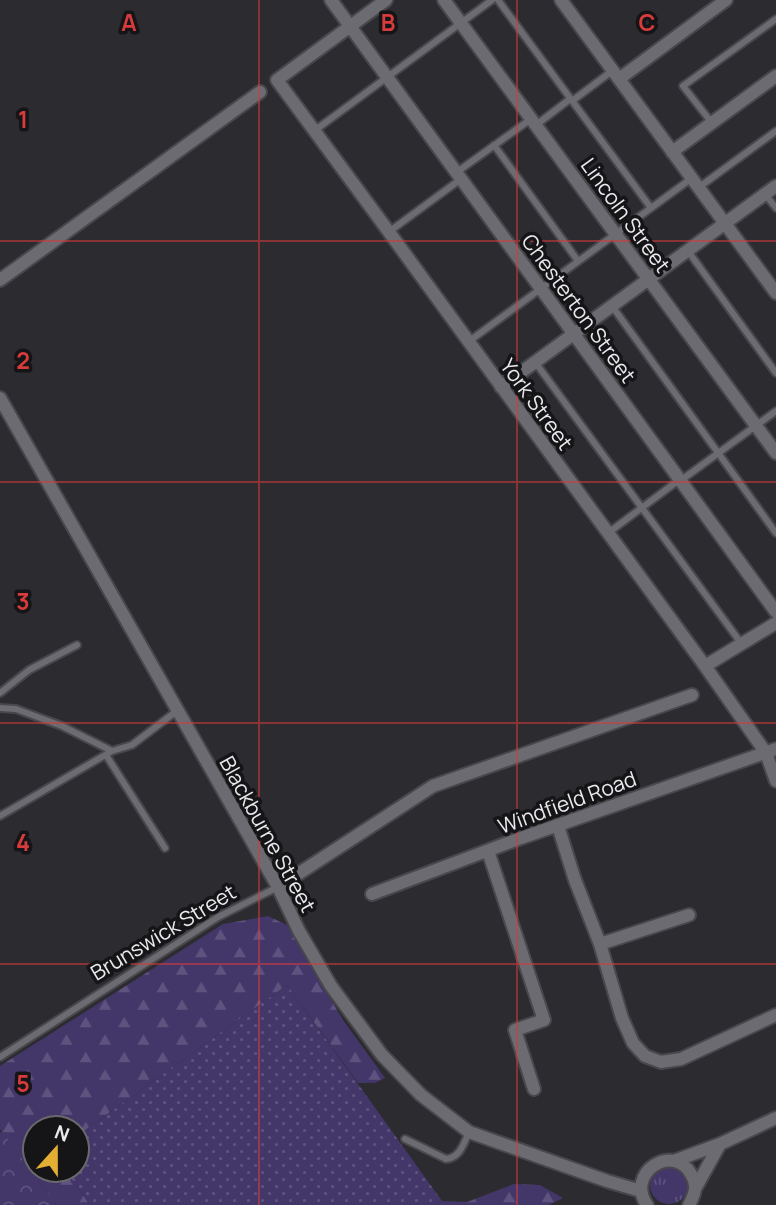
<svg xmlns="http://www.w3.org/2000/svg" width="776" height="1205" font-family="Manrope,sans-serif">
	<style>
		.grass { fill: url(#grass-tufts) }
		.forest { fill: url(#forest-firs) }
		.park { fill: url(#park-crowns) }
		.garden { fill: url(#garden-dots) }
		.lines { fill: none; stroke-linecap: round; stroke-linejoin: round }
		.lane-casing { stroke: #48474b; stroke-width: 10 }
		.street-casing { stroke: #48474b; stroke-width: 16 }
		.lane { stroke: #6c6b71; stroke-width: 6 }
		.street { stroke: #6c6b71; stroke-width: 12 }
		.grid { fill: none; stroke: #d83b3c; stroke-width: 2; stroke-opacity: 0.55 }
		.labels { text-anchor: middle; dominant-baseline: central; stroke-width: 7; stroke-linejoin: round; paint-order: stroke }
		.street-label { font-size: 21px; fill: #eae9ed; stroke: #151416 }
		.grid-label { font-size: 23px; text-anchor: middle; font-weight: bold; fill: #d83b3c; stroke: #151416; stroke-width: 7; stroke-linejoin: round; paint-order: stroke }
	</style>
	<defs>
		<pattern id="grass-tufts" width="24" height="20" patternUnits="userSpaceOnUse" patternTransform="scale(1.75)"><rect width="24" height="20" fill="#433669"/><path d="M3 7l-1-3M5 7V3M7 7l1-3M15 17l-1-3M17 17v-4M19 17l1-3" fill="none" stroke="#5e537f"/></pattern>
		<pattern id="forest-firs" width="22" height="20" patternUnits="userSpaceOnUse" patternTransform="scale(1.75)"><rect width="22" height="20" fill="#433669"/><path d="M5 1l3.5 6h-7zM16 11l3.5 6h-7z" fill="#5e537f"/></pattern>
		<pattern id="park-crowns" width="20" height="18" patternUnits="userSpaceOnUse" patternTransform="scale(1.75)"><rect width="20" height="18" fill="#433669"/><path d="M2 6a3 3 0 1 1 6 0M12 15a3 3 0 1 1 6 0" fill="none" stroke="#5e537f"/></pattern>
		<pattern id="garden-dots" width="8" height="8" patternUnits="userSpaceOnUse" patternTransform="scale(1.75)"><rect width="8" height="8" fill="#433669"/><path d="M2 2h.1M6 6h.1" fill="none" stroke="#5e537f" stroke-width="1.8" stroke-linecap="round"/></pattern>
	</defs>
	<rect width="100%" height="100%" fill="#2c2b30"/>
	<path class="grass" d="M650 1185a19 19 0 1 1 38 0a19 19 0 1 1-38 0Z"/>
	<path class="forest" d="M268 916 287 925 343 1020 385 1078 375 1083H358L287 985 77 1136V1128H35V1170H65L90 1205H56L0 1129V1066L223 924Z
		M514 1184 540 1185 563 1198 549 1205H436L442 1201 467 1202Z"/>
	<path class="park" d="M2 1131 56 1205H0V1133Z"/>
	<path class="garden" d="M287 985 442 1201 436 1205H90L65 1170H77V1136Z"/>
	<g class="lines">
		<defs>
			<path id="lane" d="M498 0 651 208
				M572 101 612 71
				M712 123 683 86 776 19
				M536 125 570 99
				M314 131 492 0
				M494 145 578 261
				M457 172 531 119
				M698 188 776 131
				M765 194 776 208
				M390 231 461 179
				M688 251 776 373
				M612 306 776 533
				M468 342 692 178
				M535 362 741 643
				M680 481 776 411
				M608 533 679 480
				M0 693 29 670 77 645
				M0 708 16 709 62 726 112 751 132 745 178 710
				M106 755 165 848
				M0 816 112 751
				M0 1057 218 917 278 887
				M405 1139 446 1159C460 1158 464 1143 469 1132"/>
			<path id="street" d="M331 0 776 612
				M386 0 277 80 389 232 705 666 766 753 776 781
				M444 0 776 453
				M561 0 776 293
				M619 79 726 0
				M672 152 776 76
				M0 280 260 92
				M501 387 776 186
				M0 398 278 887 299 931 331 986 382 1055 421 1095 469 1132 607 1181 641 1191
				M705 666 776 623
				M558 826 575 880 600 944 622 1018 633 1043 645 1056 661 1062 681 1059 776 1015
				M488 851 544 1020 515 1030 534 1089
				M278 887 433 786 692 695
				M372 894 521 838 776 749
				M600 944 689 915
				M674 1161 720 1144 776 1118
				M696 1187 720 1144
				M647 1205C625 1173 673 1142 691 1174 698 1185 695 1194 689 1205"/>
		</defs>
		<use href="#lane" class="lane-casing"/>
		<use href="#street" class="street-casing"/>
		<use href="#lane" class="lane"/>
		<use href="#street" class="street"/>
	</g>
	<path class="grid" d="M259 0V1205M517 0V1205M0 241H776M0 482H776M0 723H776M0 964H776"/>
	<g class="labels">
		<g class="street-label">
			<text transform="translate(626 215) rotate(54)">Lincoln Street</text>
			<text transform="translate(579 308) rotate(54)">Chesterton Street</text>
			<text transform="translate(537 404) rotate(54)">York Street</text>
			<text transform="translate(567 802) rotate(-20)">Windfield Road</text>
			<text transform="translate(268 834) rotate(61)">Blackburne Street</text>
			<text transform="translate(163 932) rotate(-31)">Brunswick Street</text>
		</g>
	</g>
	<g class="grid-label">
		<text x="129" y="31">A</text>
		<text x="388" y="31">B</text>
		<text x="647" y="31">C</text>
		<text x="23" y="128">1</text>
		<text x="23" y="369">2</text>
		<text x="23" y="610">3</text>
		<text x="23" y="851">4</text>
		<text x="23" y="1092">5</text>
	</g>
	<g transform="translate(56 1149) rotate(21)"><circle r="33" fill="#151416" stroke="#6a696c" stroke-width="2"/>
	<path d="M0-5L12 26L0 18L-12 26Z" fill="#e2ae34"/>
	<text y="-10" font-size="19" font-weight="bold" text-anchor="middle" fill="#eae9ed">N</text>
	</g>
</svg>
